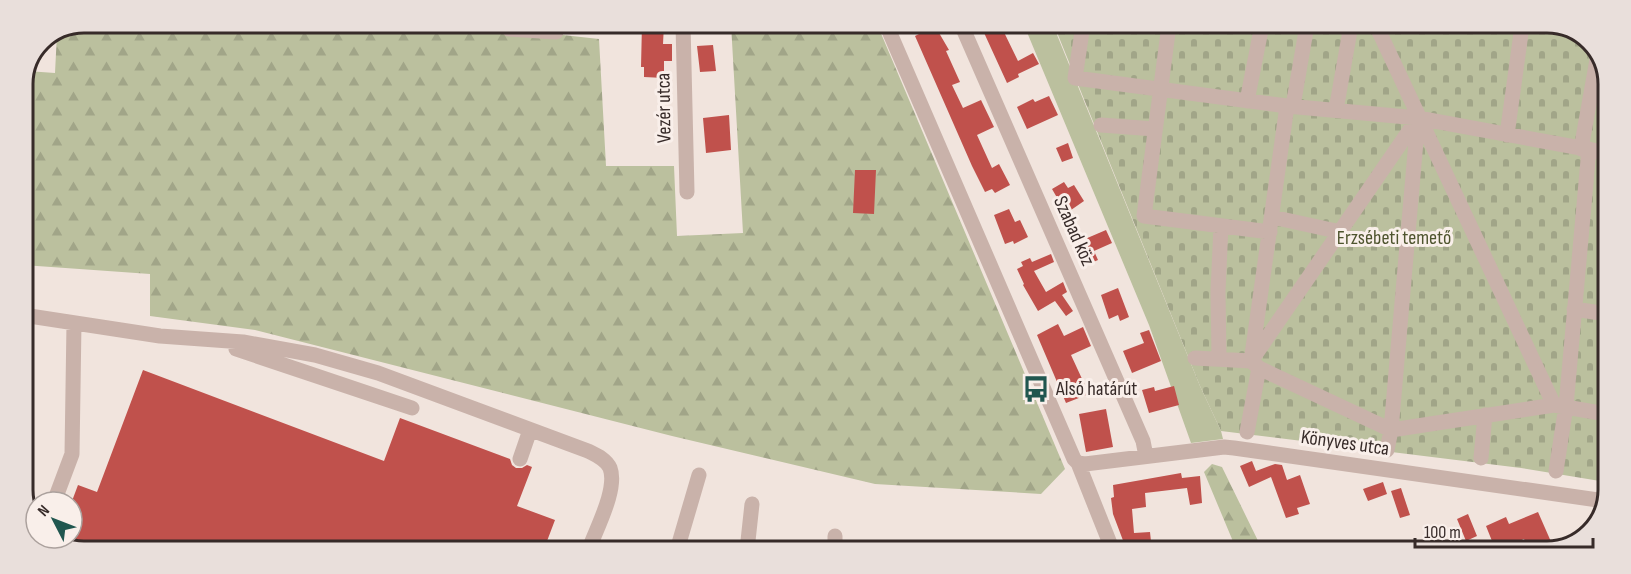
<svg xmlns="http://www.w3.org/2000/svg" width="1631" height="574" font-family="'Sofia Sans Condensed',sans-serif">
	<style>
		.forest { fill: url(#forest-firs) }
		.cemetery { fill: url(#cemetery-stones) }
		.park { fill: #bbc09e }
		.building { fill: #c0514c }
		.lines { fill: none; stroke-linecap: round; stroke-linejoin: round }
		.minor { stroke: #c9b2aa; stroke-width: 15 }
		.labels { text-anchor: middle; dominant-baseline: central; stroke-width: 6; stroke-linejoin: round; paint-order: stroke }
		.street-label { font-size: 20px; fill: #372b29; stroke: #f9efea }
		.park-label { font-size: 20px; fill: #4e542e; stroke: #f9efea }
		.poi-label { font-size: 20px; fill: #372b29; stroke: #f9efea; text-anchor: start }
		.rim { fill: none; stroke: #372b29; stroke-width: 3 }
	</style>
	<defs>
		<pattern id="forest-firs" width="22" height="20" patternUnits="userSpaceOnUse" patternTransform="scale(1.5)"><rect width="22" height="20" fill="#bbc09e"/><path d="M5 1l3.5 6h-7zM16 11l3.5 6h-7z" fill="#a1a588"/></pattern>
		<pattern id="cemetery-stones" width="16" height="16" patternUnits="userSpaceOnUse" patternTransform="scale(1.5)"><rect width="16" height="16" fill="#bbc09e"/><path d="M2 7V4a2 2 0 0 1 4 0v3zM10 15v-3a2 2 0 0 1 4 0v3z" fill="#a1a588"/></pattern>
	</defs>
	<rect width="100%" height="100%" fill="#f1e4dd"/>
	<path class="forest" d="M84 23H509V29L599 39 606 166H674L677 236 743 233 731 24H877L1065 469 1041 494 875 484 672 436 255 330 150 316V274L23 265V80L27 71 55 73 57 33Z
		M1212 464 1222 467 1263 551H1237L1204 472Z"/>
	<path class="cemetery" d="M1054 25 1567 26 1596 46 1608 79 1606 482 1521 468 1221 431 1200 386Z"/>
	<path class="park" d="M1024 25H1053L1200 386 1221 431 1223 439 1191 443 1149 325Z"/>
	<path class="building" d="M642 24H664L663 44H672V61H664V78L644 77V67H641Z
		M980 24H1000L1018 61 1033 53 1039 64 1018 74 1019 77 1007 83Z
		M935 26 949 50 946 51 960 82 952 85 963 108 981 100 994 127 977 135 992 168 999 164 1010 185 995 193 992 189 985 192 972 166 915 36Z
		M713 45 716 71 700 72 697 46Z
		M1049 96 1058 115 1027 129 1017 107 1033 99 1035 102Z
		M729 115 731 150 706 153 703 118Z
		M1068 143 1073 158 1062 162 1056 148Z
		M855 170H876L874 214 853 213Z
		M1064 182 1068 188 1074 185 1084 201 1071 210 1068 205 1063 208 1052 189Z
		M1009 209 1015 222 1020 220 1028 237 1014 244 1013 241 1005 244 994 215Z
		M1106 230 1112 243 1094 251 1098 260 1084 266 1077 249 1080 247 1078 242Z
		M1051 254 1054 262 1034 271 1046 292 1063 282 1067 292 1062 295 1073 311 1066 316 1055 301 1038 311 1023 285 1024 284 1017 269 1023 266 1021 262 1030 258 1032 262Z
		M1118 288 1129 317 1120 321 1118 315 1109 319 1101 295Z
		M1058 324 1064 336 1083 327 1091 346 1071 355 1089 394 1066 403 1037 335Z
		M1149 330 1161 361 1132 373 1123 351 1144 343 1140 333Z
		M143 370 384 461 400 418 510 459 512 465 516 468H522L527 465 532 467 517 506 555 520 544 549 64 548 59 545 62 538H72V501L78 485 97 492Z
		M1174 386 1179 405 1149 413 1142 390 1154 387 1155 391Z
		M1106 409 1113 447 1086 452 1079 414Z
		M1252 461 1256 471 1275 464 1282 465 1287 480 1300 475 1310 504 1297 508 1299 514 1286 518 1271 477 1249 487 1240 466Z
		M1181 473 1182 478 1200 476 1202 503 1190 505 1187 488 1145 493 1146 507 1132 509 1134 533 1150 532 1152 551H1127L1113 514 1111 498 1114 497 1113 485Z
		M1383 482 1387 494 1368 501 1363 489Z
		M1401 488 1410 515 1400 518 1391 491Z
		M1538 512 1552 544 1530 551 1524 539 1496 551 1486 526 1506 517 1509 524Z
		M1468 514 1477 536 1466 541 1457 519Z"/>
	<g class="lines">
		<path class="minor" d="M509 23V29L556 32 557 24
			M683 24 687 192
			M886 24 1074 459 1078 463 1113 551
			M961 24 1143 441 1146 456
			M1083 25 1075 78 1287 106 1418 118 1608 153
			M1169 25 1144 216 1270 232
			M1376 25 1554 405 1606 414
			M1247 101 1262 25
			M1293 106 1307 25
			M1336 110 1351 25
			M1101 125 1155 129
			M1507 135 1522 26
			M1581 149 1598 54
			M1272 217 1341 232
			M1574 309 1607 314
			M23 315 160 336 243 342 315 355 378 373 588 451C596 455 606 459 610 468 618 489 596 529 589 549
			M236 349 412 408
			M1252 355 1287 106
			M1195 358 1251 361 1259 368 1391 430 1418 118 1251 361
			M1219 358 1218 291 1221 226
			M1247 432 1259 368
			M1387 450 1391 430 1554 405
			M1481 458 1485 415
			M520 459 530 430
			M1078 463 1085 464 1224 447 1234 448 1605 501
			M1556 471 1566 406 1589 149
			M54 502 72 454 74 323
			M677 550 699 475
			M747 550 752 504
			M835 550V536"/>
	</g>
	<defs>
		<symbol id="bus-bare" viewBox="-9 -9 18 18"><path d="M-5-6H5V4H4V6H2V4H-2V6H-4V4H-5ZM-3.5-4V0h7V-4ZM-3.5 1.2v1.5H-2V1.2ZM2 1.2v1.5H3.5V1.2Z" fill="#20564f" stroke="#f9efea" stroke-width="2.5" paint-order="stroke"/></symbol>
	</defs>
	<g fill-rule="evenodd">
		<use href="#bus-bare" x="1017" y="370" width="38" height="38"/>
	</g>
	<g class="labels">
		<g class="street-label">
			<text transform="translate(664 108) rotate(-91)">Vezér utca</text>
			<text transform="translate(1074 231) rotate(66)">Szabad köz</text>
			<text transform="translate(1345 443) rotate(8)">Könyves utca</text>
		</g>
		<g class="park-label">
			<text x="1394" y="238">Erzsébeti temető</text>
		</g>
		<g class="poi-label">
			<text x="1056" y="389">Alsó határút</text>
		</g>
	</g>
	<path d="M0 0H1631V574H0ZM84 33H1547A51 51 0 0 1 1598 84V490A51 51 0 0 1 1547 541H84A51 51 0 0 1 33 490V84A51 51 0 0 1 84 33Z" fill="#e9dfdb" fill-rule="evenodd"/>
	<path class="rim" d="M84 33H1547A51 51 0 0 1 1598 84V490A51 51 0 0 1 1547 541H84A51 51 0 0 1 33 490V84A51 51 0 0 1 84 33Z"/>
	<g transform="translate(54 520) rotate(312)"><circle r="28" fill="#f9efea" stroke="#aba19d" stroke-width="1.5"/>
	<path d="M0-4.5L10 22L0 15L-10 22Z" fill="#20564f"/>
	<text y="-9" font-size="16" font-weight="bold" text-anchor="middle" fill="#372b29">N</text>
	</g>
	<path d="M1415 538v9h178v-9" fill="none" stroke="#372b29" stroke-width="3"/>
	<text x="1424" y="538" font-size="18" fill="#372b29" stroke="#f9efea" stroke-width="4.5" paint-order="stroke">100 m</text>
</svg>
